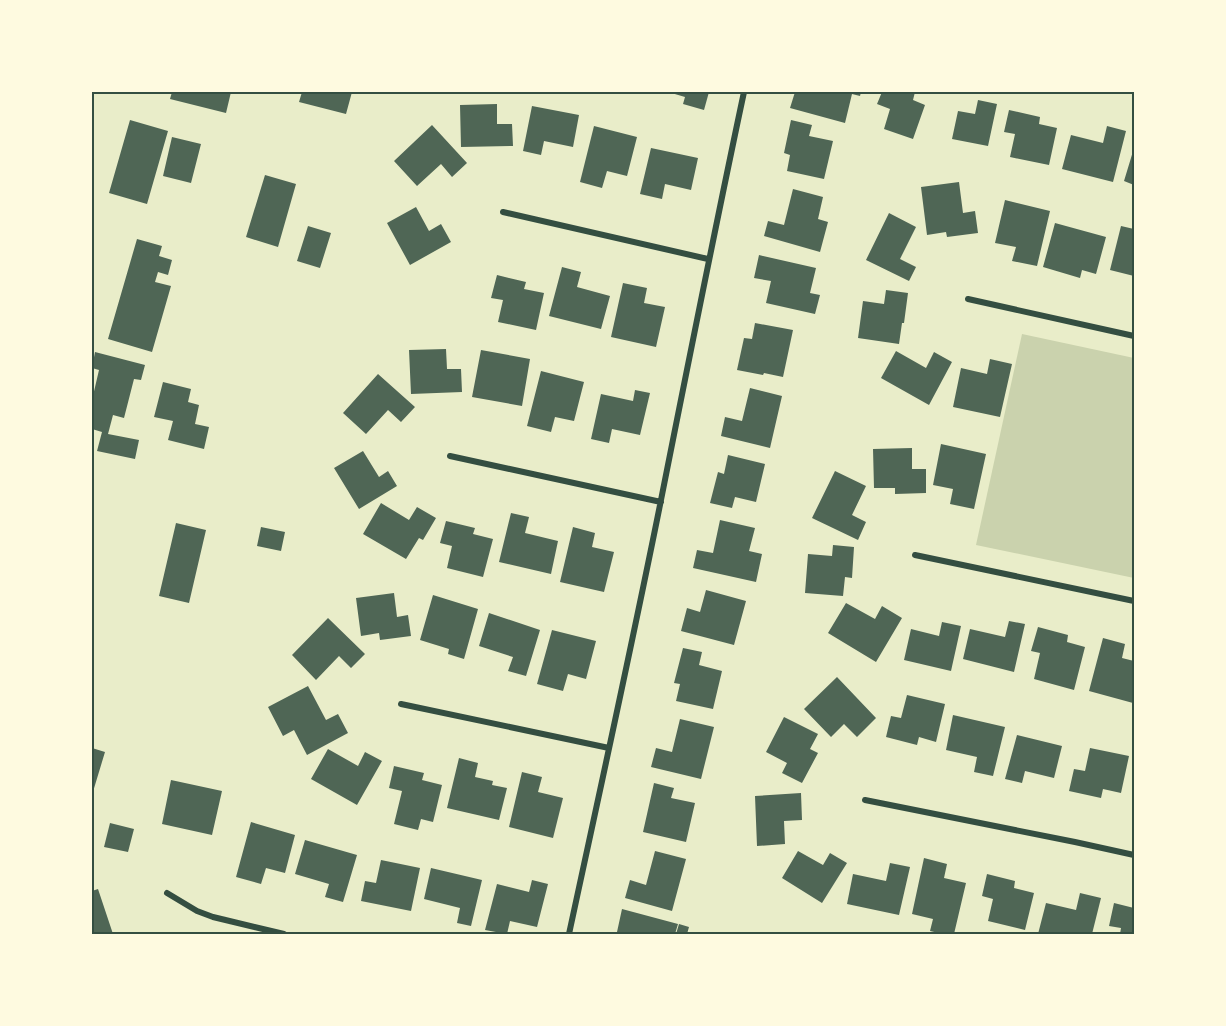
<svg xmlns="http://www.w3.org/2000/svg" width="1226" height="1026" font-family="Overpass,sans-serif">
	<style>
		.green { fill: #cad2ad }
		.building { fill: #4f6655 }
		.lines { fill: none; stroke-linecap: round; stroke-linejoin: round }
		.minor { stroke: #344e41; stroke-width: 6 }
		.neatline { fill: none; stroke: #344e41; stroke-width: 2 }
	</style>
	<rect width="100%" height="100%" fill="#e9edc9"/>
	<path class="green" d="M1022 334 1134 358V578L976 545Z"/>
	<path class="building" d="M172 92H231L226 113 170 99Z
		M302 92H352L346 114 299 102Z
		M668 92H709L704 110 683 104 685 97Z
		M795 92H861L860 96 852 94 845 123 790 108Z
		M882 92H915L913 100 925 105 913 139 884 129 890 109 877 104Z
		M978 100 997 104 988 146 952 139 958 111 975 114Z
		M497 104V124H512L513 146 461 147 460 105Z
		M532 106 579 115 573 147 544 141 541 155 523 151Z
		M1009 110 1040 117 1039 124 1057 128 1049 165 1010 157 1015 134 1004 132Z
		M130 120 168 131 147 204 109 193Z
		M791 120 812 125 809 136 833 141 824 179 787 171 790 155 784 153Z
		M432 125 467 163 452 177 441 164 417 186 394 161Z
		M594 126 637 137 627 176 607 171 602 188 580 182Z
		M1107 126 1126 131 1113 182 1062 169 1071 135 1103 143Z
		M172 137 201 144 191 183 163 176Z
		M651 148 698 158 691 190 665 184 662 199 640 194Z
		M1134 148V185L1124 181Z
		M265 175 296 184 278 247 246 237Z
		M959 182 963 213 975 211 978 233 947 237 946 232 927 235 921 187Z
		M793 189 823 197 818 219 828 222 820 252 764 236 768 221 784 225Z
		M1005 200 1050 211 1037 266 1012 261 1016 247 995 243Z
		M416 207 429 231 441 224 451 242 410 265 387 223Z
		M889 213 916 227 900 259 916 267 909 281 866 260Z
		M1055 223 1106 237 1096 274 1082 270 1080 278 1043 267Z
		M308 226 331 233 320 268 297 261Z
		M1121 226 1134 229V276L1110 270Z
		M137 239 162 246 159 256 172 260 168 275 158 272 155 282 171 286 152 352 108 339Z
		M759 255 816 268 810 293 820 295 815 314 766 303 771 281 754 278Z
		M562 267 581 272 577 287 610 296 601 329 549 316Z
		M497 275 526 282 524 289 544 293 536 330 498 322 503 300 491 298Z
		M623 283 647 288 644 303 665 307 656 347 611 337Z
		M886 290 908 293 904 323H902L899 344 858 338 863 301 884 304Z
		M755 323 793 330 783 377 764 373 763 375 737 370 744 338 752 339Z
		M446 349 447 369H461L462 392 411 394 409 350Z
		M481 350 530 359 522 406 472 397Z
		M896 351 926 368 934 352 952 362 929 405 881 378Z
		M95 352 145 365 141 380 134 379 124 418 113 415 108 434 139 440 135 459 97 451 102 432 92 429V400L99 370 92 368Z
		M990 359 1012 364 1000 417 953 407 961 368 987 374Z
		M541 371 584 382 574 421 555 417 551 432 527 426Z
		M378 374 415 407 401 422 388 410 366 434 343 413Z
		M163 382 191 389 188 402 199 405 195 424 209 427 204 449 168 440 173 421 154 417Z
		M750 388 782 396 770 448 721 436 725 417 742 421Z
		M635 390 650 393 640 435 612 429 609 443 591 439 601 394 633 401Z
		M941 444 986 454 974 509 950 504 953 489 933 485Z
		M912 448V469H926V493L895 494V488H874L873 449Z
		M363 451 379 477 388 471 397 486 359 509 334 468Z
		M728 455 765 464 756 502 735 497 732 508 710 503 718 472 724 474Z
		M835 471 866 486 852 515 866 522 858 540 812 518Z
		M381 503 409 520 417 507 436 518 423 540 419 538 406 559 363 534Z
		M511 513 529 517 525 533 558 541 551 574 499 562Z
		M720 520 755 528 749 551 762 554 756 582 693 568 697 550 713 553Z
		M446 521 475 528 473 534 493 539 483 577 447 568 452 546 440 543Z
		M176 523 206 530 189 603 159 596Z
		M261 527 285 532 281 551 257 546Z
		M573 527 595 533 592 547 614 552 604 592 560 582Z
		M833 545 854 547 852 578 845 577 843 596 805 593 808 554 832 556Z
		M706 590 746 601 734 645 681 631 687 608 700 612Z
		M394 593 397 617 408 615 411 636 380 640 379 633 361 636 356 598Z
		M433 595 478 609 464 659 448 654 449 649 420 640Z
		M846 603 875 619 882 606 902 618 876 662 828 633Z
		M489 613 540 630 526 676 508 671 513 657 479 646Z
		M328 618 365 654 351 668 339 656 316 680 292 655Z
		M1009 621 1025 624 1014 672 963 659 970 629 1005 637Z
		M942 622 961 626 951 671 904 660 911 629 939 636Z
		M1038 627 1068 635 1067 642 1085 647 1074 690 1034 679 1040 653 1031 651Z
		M552 630 596 641 586 679 568 674 563 691 537 684Z
		M1103 638 1125 644 1122 658 1134 661V698L1133 703 1089 691Z
		M683 648 702 652 699 665 722 671 713 709 676 701 680 684 674 683Z
		M837 677 876 718 857 737 844 724 831 737 804 709Z
		M308 686 326 720 338 714 348 733 307 755 294 730 283 736 268 707Z
		M907 695 945 704 936 742 919 737 917 745 886 737 891 716 901 718Z
		M953 715 1005 727 993 776 974 772 977 757 946 750Z
		M784 717 818 734 810 749 818 753 802 783 782 773 787 763 766 752Z
		M680 719 714 727 701 779 651 767 656 748 672 752Z
		M1017 735 1062 746 1054 778 1025 771 1022 783 1005 779Z
		M92 748 105 752 92 795Z
		M1090 748 1129 756 1121 793 1103 789 1101 798 1069 791 1074 769 1085 771Z
		M328 749 358 766 365 752 382 761 357 805 311 779Z
		M459 758 478 763 475 777 493 781 492 785 507 788 499 820 447 808Z
		M394 766 424 773 422 780 442 785 433 822 421 819 418 830 394 824 402 791 389 788Z
		M522 772 542 777 538 792 563 798 553 838 509 827Z
		M171 780 222 791 212 835 162 824Z
		M654 783 674 788 671 798 695 803 686 842 643 832Z
		M801 793 802 820 784 821 785 844 757 846 755 796Z
		M251 822 295 835 285 873 266 868 261 884 236 877Z
		M110 823 134 829 128 852 104 847Z
		M305 840 357 855 343 902 325 897 329 884 295 874Z
		M655 851 686 859 672 911 625 898 630 880 646 885Z
		M798 851 823 865 830 853 847 863 822 903 782 878Z
		M924 858 947 864 944 878 966 883 954 934H943L930 931 933 919 912 914Z
		M381 860 420 868 411 911 361 901 365 881 376 883Z
		M890 863 910 867 899 915 847 904 853 874 886 881Z
		M431 868 482 880 471 926 457 923 460 908 424 899Z
		M987 874 1015 881 1014 888 1034 893 1025 930 988 921 993 899 982 896Z
		M532 880 548 884 537 927 510 921 507 934 485 930 497 884 529 892Z
		M98 889 113 934H92V891Z
		M1080 893 1101 898 1092 934H1038L1046 903 1076 910Z
		M1114 903 1134 908V934H1120L1121 928 1109 926Z
		M622 909 678 924 675 934H626L617 932Z
		M679 924 689 927 687 934H676Z"/>
	<g class="lines">
		<path class="minor" d="M503 212 708 259
			M968 299 1134 336
			M450 456 661 502
			M915 555 1134 601
			M401 704 609 748
			M865 800 1075 842 1134 855
			M167 893 197 911 213 917 284 934
			M569 934C600 790 632 645 661 500 688 364 715 228 744 92"/>
	</g>
	<rect width="1226" height="1026" fill="none" stroke="#fefae0" stroke-width="186"/>
	<rect x="93" y="93" width="1040" height="840" class="neatline"/>
</svg>
